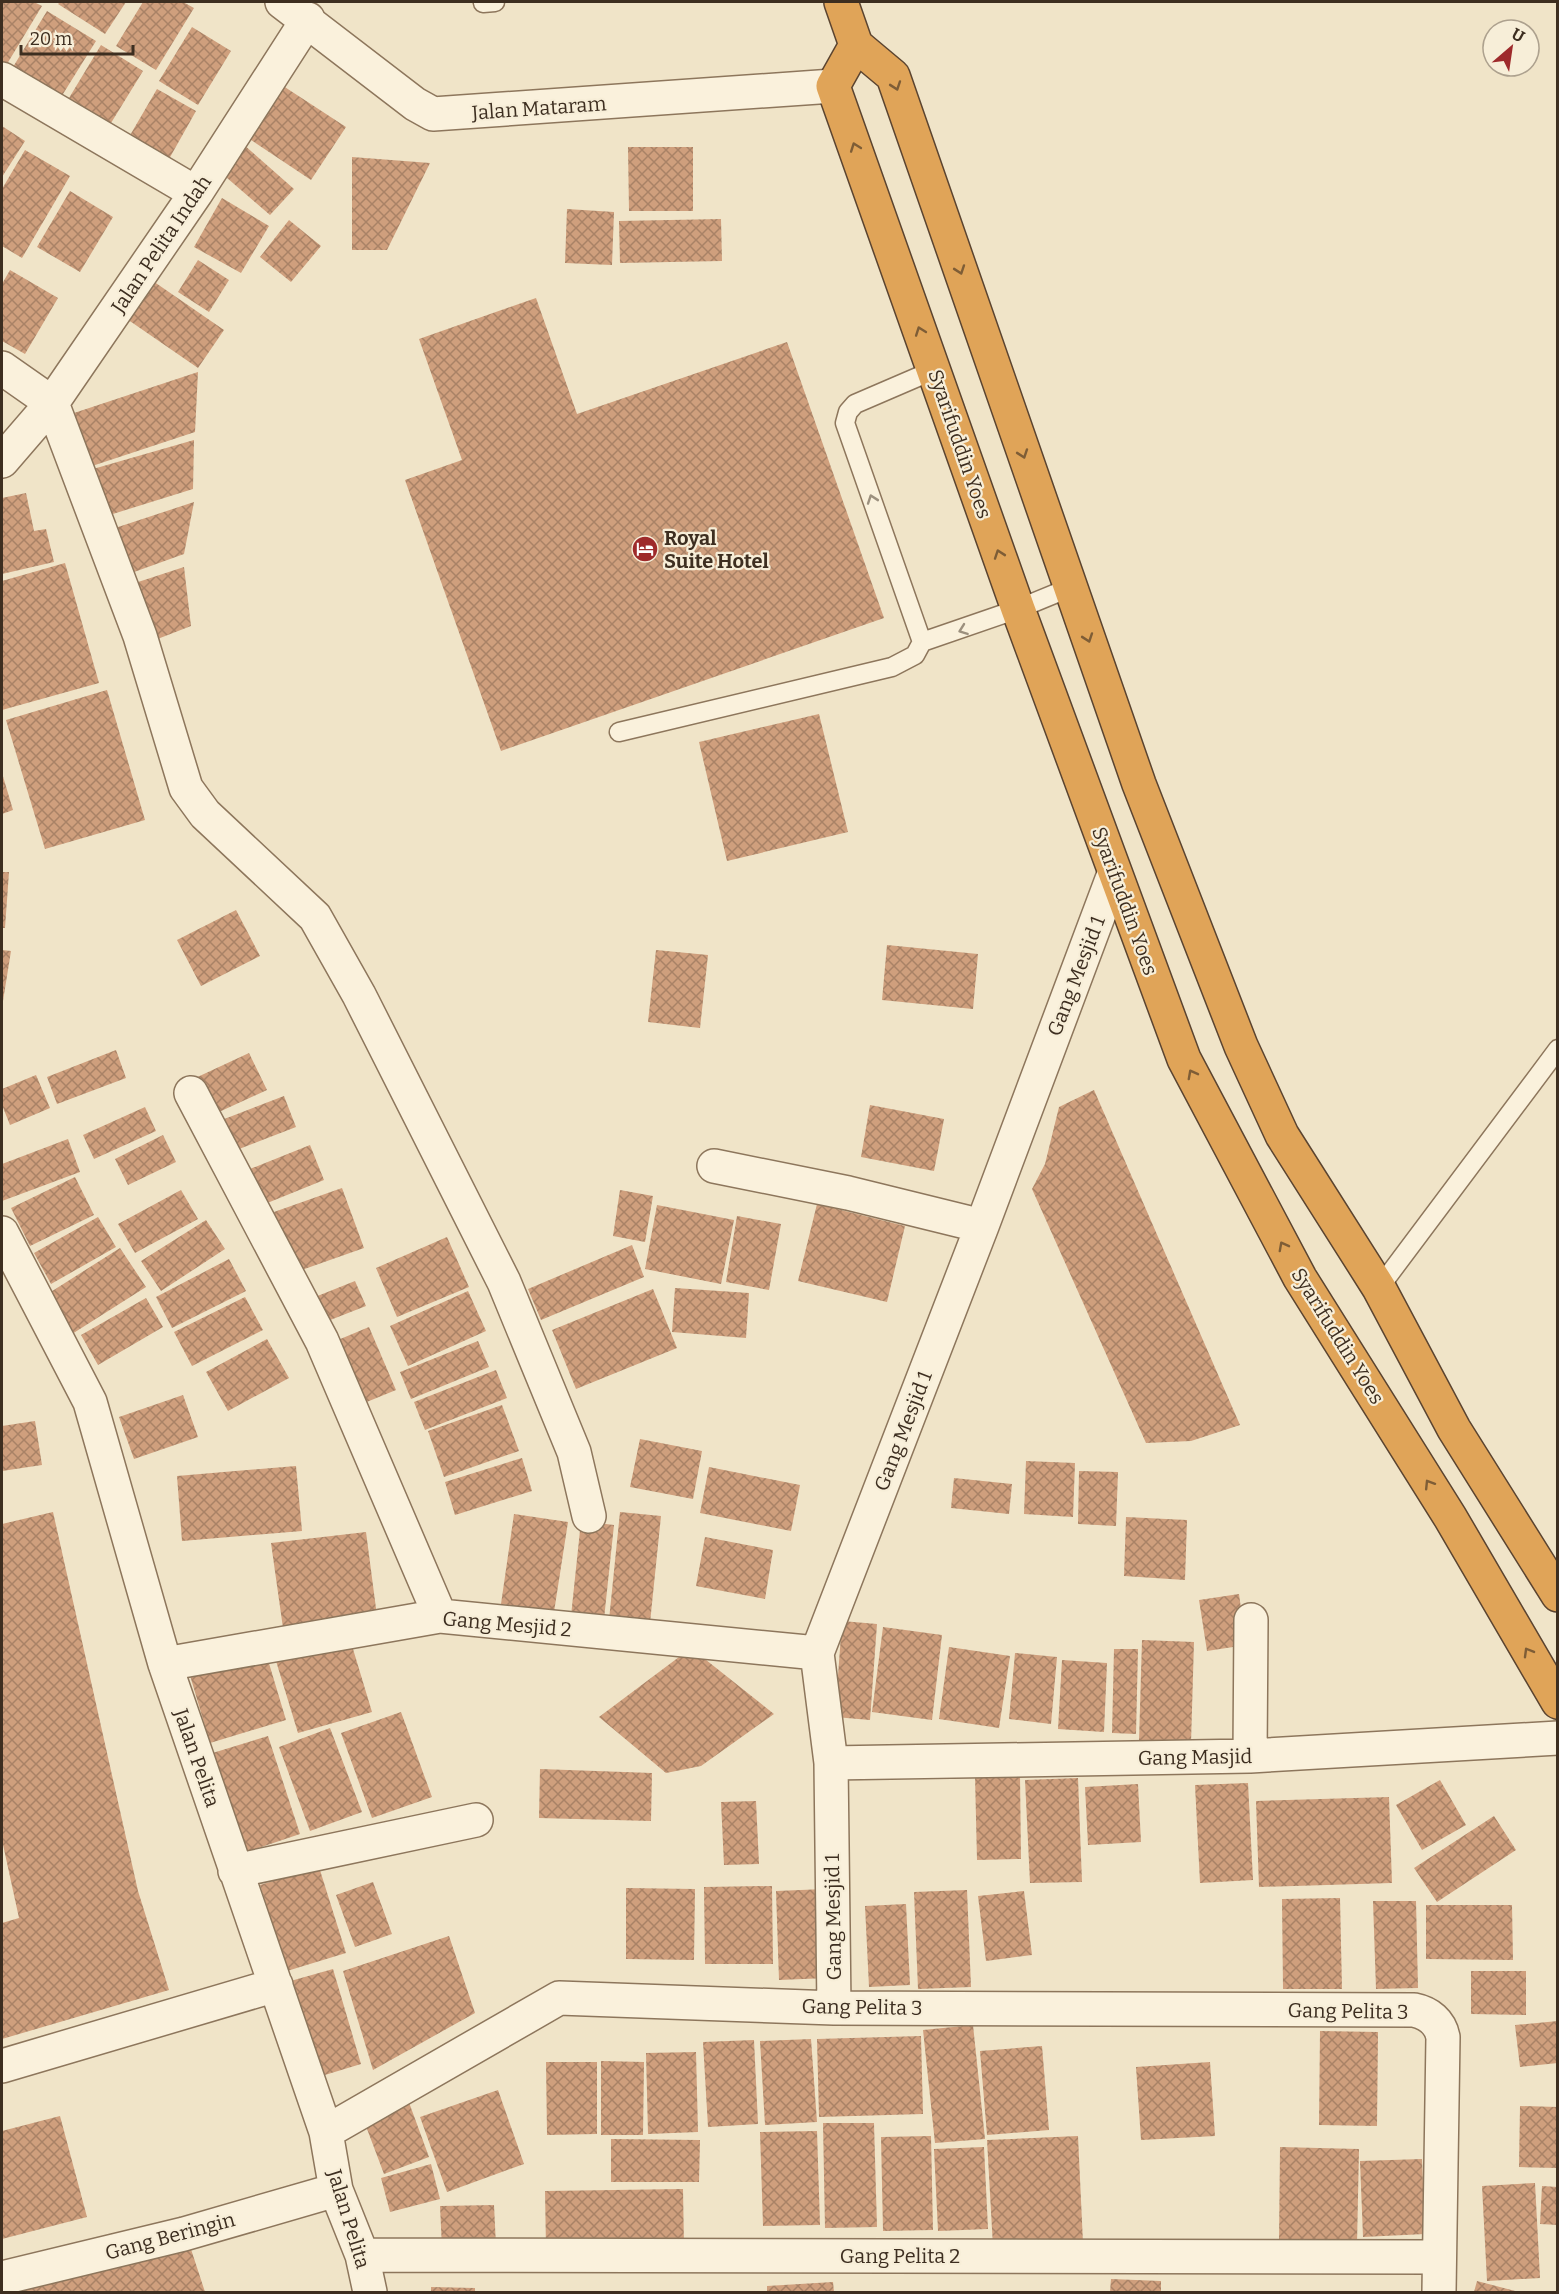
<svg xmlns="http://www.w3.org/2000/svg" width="1559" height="2294" font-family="Bitter,serif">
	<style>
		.building { fill: url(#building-cross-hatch) }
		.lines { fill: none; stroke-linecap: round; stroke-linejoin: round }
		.lane-casing { stroke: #8d765c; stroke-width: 21 }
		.street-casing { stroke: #8d765c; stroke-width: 36 }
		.highway-casing { stroke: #5b4430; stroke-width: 36 }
		.lane { stroke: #faf1dc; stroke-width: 18 }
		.street { stroke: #faf1dc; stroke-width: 33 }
		.highway { stroke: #e0a458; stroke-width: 33 }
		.oneway { stroke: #7e5d36 }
		.oneway2 { stroke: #9c907e }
		.labels { text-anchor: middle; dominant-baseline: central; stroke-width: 4.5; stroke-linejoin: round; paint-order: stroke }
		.street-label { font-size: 20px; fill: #3d2e20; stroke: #f7eed8 }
		.poi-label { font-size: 20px; font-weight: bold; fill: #3d2e20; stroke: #f7eed8; text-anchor: start }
	</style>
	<defs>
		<pattern id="building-cross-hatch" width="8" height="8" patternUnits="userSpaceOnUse" patternTransform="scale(1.5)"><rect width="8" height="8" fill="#cf9f7d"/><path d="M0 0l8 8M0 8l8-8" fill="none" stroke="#a98266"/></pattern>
	</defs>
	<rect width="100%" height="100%" fill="#f0e4c8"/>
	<path class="building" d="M2 2H34L42 6 4 69 2 67Z
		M60 2H126L105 34 58 4Z
		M143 2H183L194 8 156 70 116 46Z
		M47 11 96 41 58 102 10 72Z
		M192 27 231 51 198 105 159 81Z
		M101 45 143 71 111 123 69 98Z
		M274 80 346 127 311 180 239 132Z
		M157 89 196 111 169 159 129 137Z
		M2 126 25 141 2 177Z
		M243 144 294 189 270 215 219 171Z
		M628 147H693V211H629Z
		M25 150 70 176 22 258 2 246V189Z
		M352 157 430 163 387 250H352Z
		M70 191 113 217 80 272 37 247Z
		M222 198 269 226 241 273 194 247Z
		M567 209 614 212 612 265 565 263Z
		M721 219 722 261 620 263 619 221Z
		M289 220 321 246 291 282 260 257Z
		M198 260 229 280 209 312 178 292Z
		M10 270 58 298 25 354 2 341V284Z
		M150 279 224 330 198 368 124 317Z
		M536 298 577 414 787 342 884 618 501 751 405 480 462 460 419 339Z
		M198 372 195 432 86 468 68 415Z
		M194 440 193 489 100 518 86 471Z
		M26 493 34 531 46 529 54 562 2 574V498Z
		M194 502 184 554 123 576 106 531Z
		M65 563 99 683 2 710V581Z
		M184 567 191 626 155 640 132 584Z
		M107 690 145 820 45 849 6 720Z
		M819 714 848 832 727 861 699 742Z
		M2 773 13 810 2 814Z
		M2 872H9L5 928H2Z
		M236 910 260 956 201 986 177 940Z
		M887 945 978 954 973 1009 882 1000Z
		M2 950 11 951 3 1001H2Z
		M656 950 708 955 700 1028 648 1022Z
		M116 1050 126 1078 57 1104 47 1077Z
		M249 1053 267 1090 208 1117 191 1080Z
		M36 1075 50 1108 10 1125 2 1105V1089Z
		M1094 1090 1240 1425 1191 1441 1146 1443 1032 1189 1045 1164 1059 1107Z
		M284 1096 296 1127 226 1154 214 1123Z
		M870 1105 944 1119 934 1171 861 1157Z
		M145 1107 156 1131 94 1159 83 1135Z
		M163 1135 176 1162 128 1185 115 1159Z
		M68 1139 80 1172 2 1201V1164Z
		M310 1145 324 1180 255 1208 240 1173Z
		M75 1177 94 1215 30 1246 11 1208Z
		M342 1188 364 1248 296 1272 274 1212Z
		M181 1190 198 1219 135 1253 118 1224Z
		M620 1190 653 1196 645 1242 613 1236Z
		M817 1204 905 1226 887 1302 798 1281Z
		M657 1205 734 1220 721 1284 645 1269Z
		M737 1216 781 1224 769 1290 726 1282Z
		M98 1217 116 1247 51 1284 34 1253Z
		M206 1220 225 1249 161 1291 141 1261Z
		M447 1237 469 1287 397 1317 376 1268Z
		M632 1245 644 1277 541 1320 528 1289Z
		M120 1248 146 1287 72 1334 46 1295Z
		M229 1259 246 1291 172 1328 156 1297Z
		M355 1281 366 1306 315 1326 305 1301Z
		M675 1288 749 1293 746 1338 672 1332Z
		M653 1289 677 1348 576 1389 552 1330Z
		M468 1291 486 1331 408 1366 390 1326Z
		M245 1297 263 1330 192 1366 174 1332Z
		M146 1298 163 1327 98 1365 81 1335Z
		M369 1327 396 1390 352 1408 326 1345Z
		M267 1339 289 1378 228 1411 206 1372Z
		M478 1341 489 1367 411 1399 400 1372Z
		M496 1370 507 1398 425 1430 414 1402Z
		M183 1395 198 1437 134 1459 119 1417Z
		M502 1405 519 1451 444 1477 428 1431Z
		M35 1421 42 1465 2 1471V1426Z
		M640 1439 702 1451 693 1499 630 1487Z
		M522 1458 532 1491 455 1515 445 1482Z
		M1026 1461 1075 1463 1073 1517 1024 1514Z
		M296 1466 302 1531 182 1541 177 1476Z
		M709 1467 800 1485 791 1531 700 1513Z
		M1079 1471 1118 1472 1116 1526 1078 1524Z
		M954 1478 1012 1484 1009 1514 951 1508Z
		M53 1512 138 1891 169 1990 2 2039V1923L19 1918 2 1840V1524Z
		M620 1512 661 1516 650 1623 609 1620Z
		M514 1514 568 1522 554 1612 501 1604Z
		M1126 1517 1187 1520 1185 1580 1124 1576Z
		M581 1521 614 1525 604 1619 571 1616Z
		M366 1532 377 1616 283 1628 271 1543Z
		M705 1537 773 1550 765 1599 696 1586Z
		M1239 1594 1246 1645 1207 1651 1199 1600Z
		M842 1621 877 1624 870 1720 835 1717Z
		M883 1627 942 1635 932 1720 872 1712Z
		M350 1639 372 1712 298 1733 276 1661Z
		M1142 1640 1194 1642 1191 1743 1139 1741Z
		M949 1647 1010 1656 999 1728 939 1719Z
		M691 1648 774 1714 701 1766 666 1773 599 1717Z
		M1114 1649H1138L1136 1734 1112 1733Z
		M265 1650 286 1720 210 1743 189 1672Z
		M1015 1653 1057 1657 1051 1724 1009 1719Z
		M1062 1660 1107 1663 1104 1732 1058 1729Z
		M401 1712 432 1797 372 1818 341 1733Z
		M330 1728 362 1812 310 1831 279 1747Z
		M268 1736 300 1834 238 1855 206 1755Z
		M540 1769 652 1773 651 1821 539 1818Z
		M1020 1775 1021 1859 977 1860 975 1776Z
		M1078 1778 1082 1882 1030 1883 1025 1780Z
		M1440 1780 1466 1825 1422 1850 1396 1805Z
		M1248 1783 1253 1880 1200 1883 1195 1785Z
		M1138 1784 1141 1842 1088 1845 1085 1787Z
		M1389 1797 1392 1883 1259 1887 1256 1801Z
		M756 1801 759 1864 724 1865 721 1802Z
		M1494 1816 1516 1850 1437 1902 1414 1868Z
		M319 1867 346 1953 287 1971 260 1885Z
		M373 1882 392 1934 355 1947 336 1895Z
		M772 1886 773 1964H705L704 1887Z
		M626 1888 695 1889 694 1960 626 1959Z
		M825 1889 828 1978 779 1980 776 1891Z
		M967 1890 971 1987 918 1989 914 1892Z
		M1024 1891 1032 1955 986 1961 978 1896Z
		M1340 1898 1342 1989H1283L1282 1899Z
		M1373 1901H1416L1418 1988 1376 1989Z
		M906 1904 910 1985 869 1987 865 1906Z
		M1426 1905H1512L1513 1960 1426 1959Z
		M449 1936 475 2013 373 2070 343 1971Z
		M333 1969 361 2064 315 2078 287 1982Z
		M1471 1971H1526V2015L1471 2014Z
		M1558 2021V2063L1520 2067 1515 2025Z
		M973 2025 985 2139 935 2143 923 2030Z
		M1320 2031 1378 2032 1377 2126 1319 2125Z
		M921 2036 923 2114 819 2117 817 2039Z
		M811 2039 817 2122 765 2125 760 2041Z
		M754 2040 758 2124 708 2127 703 2042Z
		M1042 2046 1049 2130 987 2135 980 2051Z
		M696 2052 698 2132 648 2134 646 2053Z
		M601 2061 644 2062 643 2135H601Z
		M546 2062H597V2134L547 2135Z
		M1210 2062 1215 2136 1141 2140 1136 2067Z
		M498 2090 524 2164 447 2192 420 2117Z
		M407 2097 429 2157 384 2174 361 2113Z
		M1520 2106 1558 2107V2168L1519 2167Z
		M60 2116 87 2217 2 2239V2131Z
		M823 2123H874L877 2227 825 2228Z
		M817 2131 820 2225 763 2226 760 2132Z
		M931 2136 933 2230 883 2231 881 2137Z
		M1078 2136 1083 2243 993 2247 987 2140Z
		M611 2139 700 2140 699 2182H611Z
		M984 2147 988 2229 938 2231 934 2149Z
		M1280 2147 1359 2149 1357 2244 1279 2242Z
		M1422 2159 1425 2234 1363 2237 1360 2161Z
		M431 2164 440 2199 390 2212 381 2178Z
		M1535 2183 1540 2278 1487 2281 1482 2186Z
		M1542 2186 1558 2187V2225L1540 2224Z
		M683 2189 684 2246 546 2248 545 2191Z
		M494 2205 496 2246 442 2248 440 2206Z
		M187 2237 205 2292H2Z
		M1111 2279 1161 2281V2292H1110Z
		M1477 2281 1519 2292H1474Z
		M833 2282 834 2292H767V2286Z
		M431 2287 475 2288V2292H431Z"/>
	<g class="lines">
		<defs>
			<path id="lane" d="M483 3 495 2
				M934 370 855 404 848 412 845 423 922 642 1018 609 1069 588
				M619 732 892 667 915 655 922 642
				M1379 1288 1558 1049"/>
			<path id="street" d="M282 2 415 104 433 114 833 86
				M2 79 196 193
				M2 368 52 403 140 636 186 788 205 814 315 917 359 995 504 1282 574 1452 589 1516
				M2 461 52 403 196 193 308 19
				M191 1093 322 1341 440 1616
				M714 1166 848 1193 982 1226
				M2 1233 90 1402 165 1664 326 2132 336 2190 362 2255 370 2292
				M165 1664 440 1616 817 1653
				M1250 1756 1251 1620
				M831 1763 1250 1756 1558 1738
				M235 1871 476 1820
				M834 2008 831 1763 817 1653 982 1226 1114 874
				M2 2066 276 1985
				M326 2132 559 1998 834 2008 1414 2010C1429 2013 1440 2022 1443 2037L1439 2292
				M362 2255 1438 2257
				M2 2278 184 2234 336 2190"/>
			<path id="highway" d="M841 2 856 45
				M856 45 833 86 1018 609 1184 1059 1300 1278 1450 1517 1558 1702
				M856 45 893 76 1139 784 1241 1046 1282 1135 1379 1288 1454 1429 1558 1595"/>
		</defs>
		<use href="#lane" class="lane-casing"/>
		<use href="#street" class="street-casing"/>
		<use href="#highway" class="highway-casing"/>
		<use href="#lane" class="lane"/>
		<use href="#street" class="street"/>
		<use href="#highway" class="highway"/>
	</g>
	<defs><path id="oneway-chevron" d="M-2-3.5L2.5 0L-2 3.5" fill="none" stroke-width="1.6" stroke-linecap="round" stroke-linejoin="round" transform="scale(1.5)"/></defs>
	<g class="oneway">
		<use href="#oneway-chevron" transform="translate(896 86) rotate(71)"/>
		<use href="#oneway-chevron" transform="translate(855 147) rotate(-110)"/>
		<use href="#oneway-chevron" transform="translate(960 270) rotate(71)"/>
		<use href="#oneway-chevron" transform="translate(920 331) rotate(-110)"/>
		<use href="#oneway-chevron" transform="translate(1023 454) rotate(71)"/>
		<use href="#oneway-chevron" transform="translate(999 554) rotate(-109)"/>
		<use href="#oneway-chevron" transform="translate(1088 638) rotate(71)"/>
		<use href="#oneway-chevron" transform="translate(1192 1074) rotate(-118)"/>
		<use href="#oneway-chevron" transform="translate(1283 1246) rotate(-118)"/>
		<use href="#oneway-chevron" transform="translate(1429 1484) rotate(-122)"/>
		<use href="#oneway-chevron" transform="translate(1528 1652) rotate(-120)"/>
	</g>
	<g class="oneway2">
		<use href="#oneway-chevron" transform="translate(872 499) rotate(-109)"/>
		<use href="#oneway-chevron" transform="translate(963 630) rotate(160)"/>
	</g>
	<defs>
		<symbol id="hotel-disc" viewBox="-11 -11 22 22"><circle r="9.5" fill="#9e2a2b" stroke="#f7eed8"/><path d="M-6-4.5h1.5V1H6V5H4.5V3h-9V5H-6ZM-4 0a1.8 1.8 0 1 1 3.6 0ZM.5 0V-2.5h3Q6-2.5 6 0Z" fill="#fff"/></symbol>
	</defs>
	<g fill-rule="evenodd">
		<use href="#hotel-disc" x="630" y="534" width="30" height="30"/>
	</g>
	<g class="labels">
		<g class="street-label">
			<text transform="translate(539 108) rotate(-4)">Jalan Mataram</text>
			<text transform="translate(161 244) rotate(-56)">Jalan Pelita Indah</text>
			<text transform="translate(960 444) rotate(71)">Syarifuddin Yoes</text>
			<text transform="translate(1125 901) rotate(70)">Syarifuddin Yoes</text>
			<text transform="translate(1076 976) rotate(-69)">Gang Mesjid 1</text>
			<text transform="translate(1338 1336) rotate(58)">Syarifuddin Yoes</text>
			<text transform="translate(903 1431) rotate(-69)">Gang Mesjid 1</text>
			<text transform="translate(507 1624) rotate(5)">Gang Mesjid 2</text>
			<text transform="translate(1195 1757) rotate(-1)">Gang Masjid</text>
			<text transform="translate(197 1758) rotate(71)">Jalan Pelita</text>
			<text transform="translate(833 1917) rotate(-91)">Gang Mesjid 1</text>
			<text transform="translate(862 2007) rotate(1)">Gang Pelita 3</text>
			<text transform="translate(1348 2011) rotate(1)">Gang Pelita 3</text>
			<text transform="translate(349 2219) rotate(73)">Jalan Pelita</text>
			<text transform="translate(170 2236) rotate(-15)">Gang Beringin</text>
			<text x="900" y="2256">Gang Pelita 2</text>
		</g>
		<g class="poi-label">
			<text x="664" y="538">Royal<tspan x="664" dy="23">Suite Hotel</tspan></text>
		</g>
	</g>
	<rect width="1559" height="2294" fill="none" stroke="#3d2e20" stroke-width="6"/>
	<g transform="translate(1511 48) rotate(29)"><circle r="28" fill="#f7eed8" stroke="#ada18e" stroke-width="1.5"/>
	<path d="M0-4.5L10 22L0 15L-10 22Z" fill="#9e2a2b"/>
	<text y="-9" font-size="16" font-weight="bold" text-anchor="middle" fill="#3d2e20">U</text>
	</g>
	<path d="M21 45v9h112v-9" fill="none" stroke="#3d2e20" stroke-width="3"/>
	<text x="30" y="45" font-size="18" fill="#3d2e20" stroke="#f7eed8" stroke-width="4.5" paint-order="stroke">20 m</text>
</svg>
